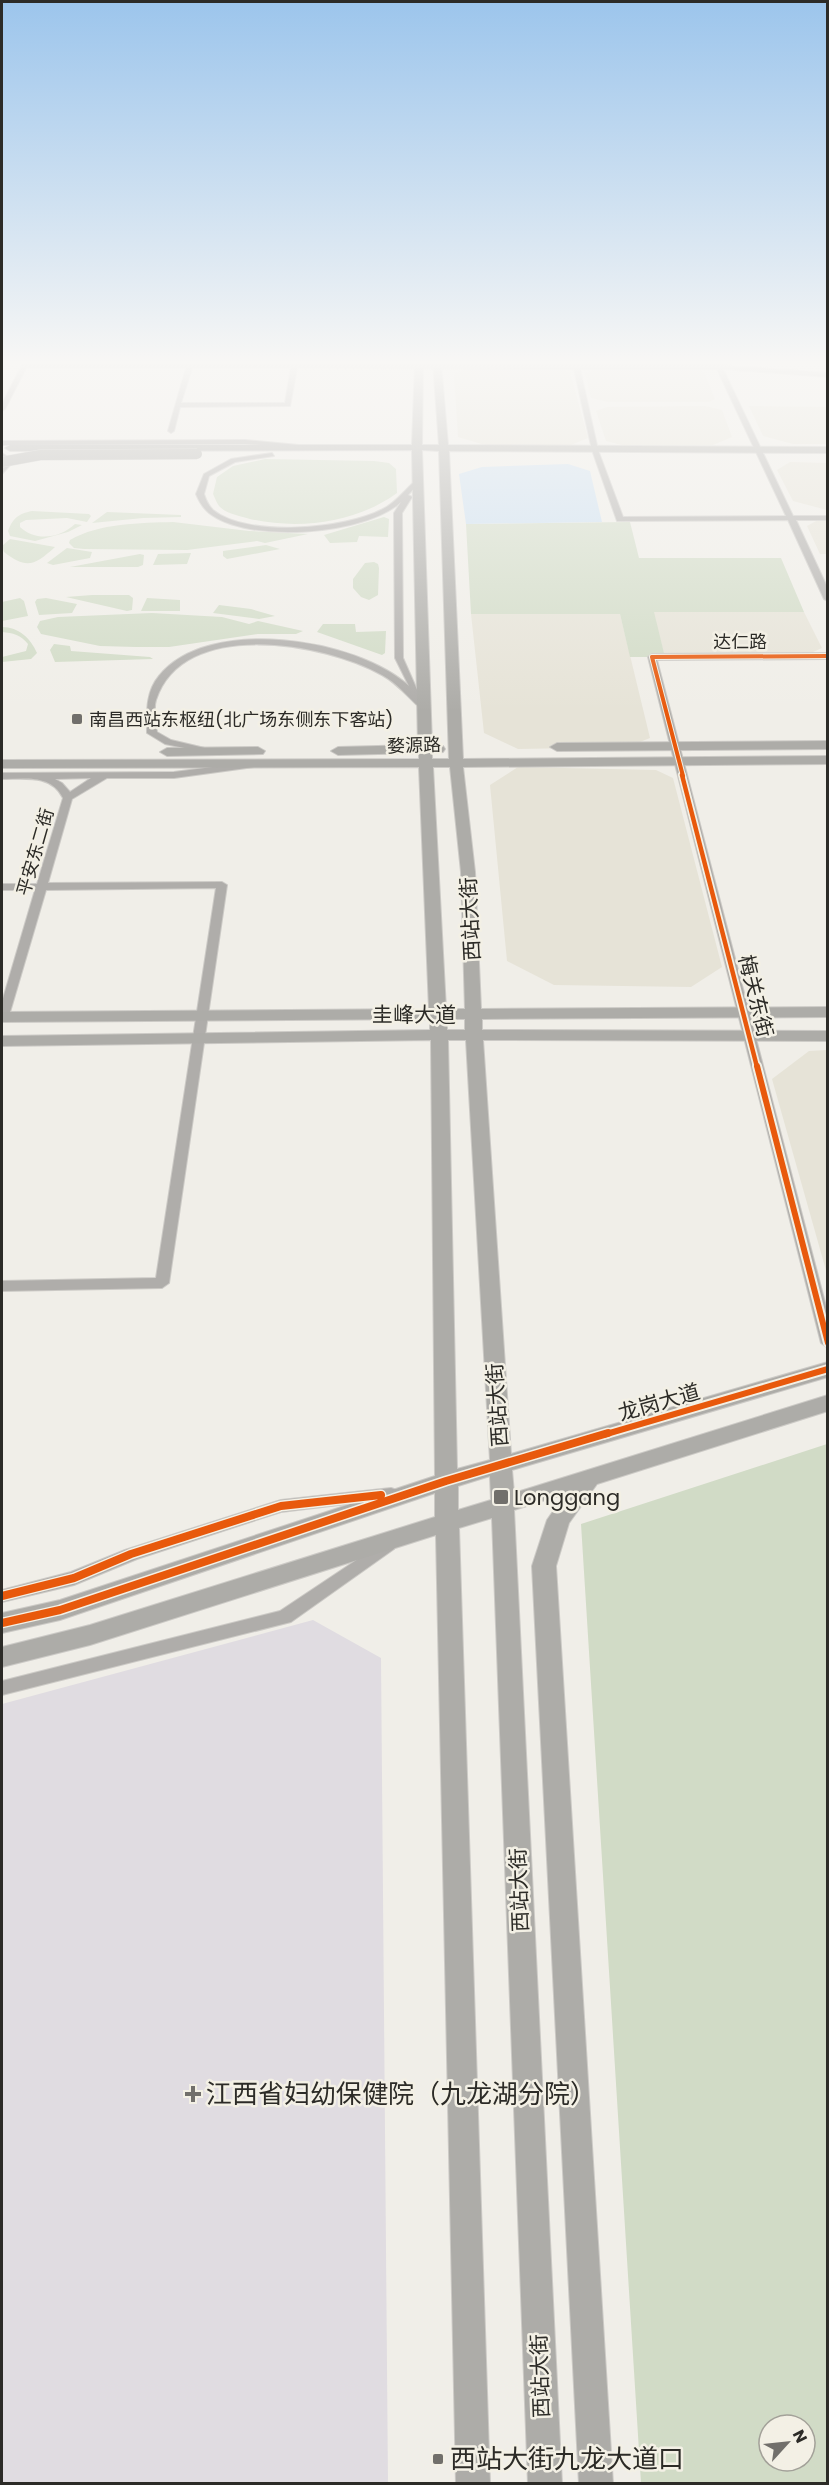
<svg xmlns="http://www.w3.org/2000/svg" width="829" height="2485" font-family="Poppins,'Noto Sans SC',sans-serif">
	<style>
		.built { fill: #e6e3d7 }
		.green { fill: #d1dbc6; fill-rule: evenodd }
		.water { fill: #cadff2 }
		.building { fill: #e0dce1 }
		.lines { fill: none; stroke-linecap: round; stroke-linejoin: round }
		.street-casing { stroke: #cccac6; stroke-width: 2 }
		.secondary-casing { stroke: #cccac6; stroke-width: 2 }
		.street { fill: #afadaa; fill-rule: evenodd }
		.secondary { fill: #adaca8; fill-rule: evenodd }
		.secondary-bridge-casing { stroke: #cccac6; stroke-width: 11; stroke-linecap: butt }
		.secondary-bridge { stroke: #adaca8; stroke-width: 10 }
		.cycleway-far3-casing { stroke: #f3f0e5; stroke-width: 6 }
		.cycleway-far2-casing { stroke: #f3f0e5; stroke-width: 8 }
		.cycleway-far1-casing { stroke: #f3f0e5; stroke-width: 10 }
		.cycleway-casing { stroke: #f3f0e5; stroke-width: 11 }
		.cycleway-far3 { stroke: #e8590c; stroke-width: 4 }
		.cycleway-far2 { stroke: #e8590c; stroke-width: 4.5 }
		.cycleway-far1 { stroke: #e8590c; stroke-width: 6 }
		.cycleway { stroke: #e8590c; stroke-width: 8 }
		.poi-dot { fill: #716f6b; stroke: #f3f0e5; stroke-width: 2 }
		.labels { text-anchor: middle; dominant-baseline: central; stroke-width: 5; stroke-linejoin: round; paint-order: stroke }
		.far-street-label { font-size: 18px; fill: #2c2b27; stroke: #f3f0e5 }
		.far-poi-label { font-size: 18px; fill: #2c2b27; stroke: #f3f0e5; text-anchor: start }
		.street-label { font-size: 21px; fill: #2c2b27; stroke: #f3f0e5 }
		.poi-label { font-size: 21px; fill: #2c2b27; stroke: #f3f0e5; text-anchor: start }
		.near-poi-label { font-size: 26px; fill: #2c2b27; stroke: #f3f0e5; text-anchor: start }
	</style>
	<rect width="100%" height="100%" fill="#f0eee8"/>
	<path class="built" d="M468 368 554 369 570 372 588 438 571 445H485L458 437 454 374Z
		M600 368H687L704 372 715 399 709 402H608L591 398 585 373Z
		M705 406 722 410 732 437 713 445H622L606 441 596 411 607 407Z
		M749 406 827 407V444H793L763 436Z
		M790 462 827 463V510L793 501 777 470Z
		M820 519H827V554H820L807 526Z
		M653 612H804L822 648 802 657H665Z
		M471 614H620L650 738 627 747 518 749 484 733Z
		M518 767 656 770 673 778 722 967 691 987 554 985 507 961 490 785Z
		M827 1050H828L827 1274 772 1079 809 1051Z"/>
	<path class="green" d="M265 459 374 461 389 463 396 469 397 493C356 523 299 530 250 519 241 516 227 514 220 507 217 504 215 498 213 494L217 477 233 466Z
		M32 511 89 514 91 516 87 522 67 518 26 520 20 523V527C36 542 60 538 75 524L82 525 68 532 35 541 10 536 8 531C13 518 18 514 32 511Z
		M107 512 181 515V517L143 518 92 523Z
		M384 517 389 519 388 537 359 536 357 542 330 543 324 535Z
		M173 522 249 531 308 534 265 543 257 541 187 550 84 549 74 548 69 543 70 540C99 523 141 523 173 522Z
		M630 522 639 558H781L804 612H654L665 657H630L620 614H471L466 524Z
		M10 539 55 547C35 565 27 570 4 552L2 546Z
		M266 545 280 549 227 559 223 556V551Z
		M67 548 92 552 90 558 53 565 47 563Z
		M191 553 187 564 153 565 158 554Z
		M140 554 144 555 143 565 138 567H70Z
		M374 562 378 564 379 568 378 595 369 600 361 597 353 588V579L365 563Z
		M92 595H129L133 598 132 610 127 611 66 597Z
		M20 598 24 601 28 616 2 621V602Z
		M46 598 77 604 72 613 39 615 35 602 37 599Z
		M147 598 180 600V611H141Z
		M219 605 251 609 275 616 259 619 213 613Z
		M152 613 222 617 249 624 258 621 303 631 296 634H258L169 647H136L100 646 41 634 37 627 40 621 58 617Z
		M323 624H355L356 632 386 631 385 653 382 655 317 632Z
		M2 627C19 627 31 639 37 653L31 659 2 662V657L26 651 28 644C21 635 13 633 2 632Z
		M54 644 70 646 71 651 150 657 153 659 55 662 50 650Z
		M827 1444V2483H641L581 1524ZM769 2425H805V2461H769Z"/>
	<path class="water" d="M568 464 590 471 602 522 466 524 459 474 482 467Z"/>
	<path class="building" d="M313 1620 381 1658 388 2484H2V1704Z"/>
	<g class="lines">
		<defs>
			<path id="street" d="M23 363 573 365V363H579V365H715L714 363H720L721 365 828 373V377L723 369 793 516H828V520H796L828 589V601L824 599 788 520 617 521 592 450 574 369 297 368 290 406 180 407 174 431 171 433 168 431 186 368H26L5 409 2 411V404ZM192 368H291L285 403H181ZM580 369H717L786 516 623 517 598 450Z
				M245 440 309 446 306 448 245 444 2 445V441Z
				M2 453 8 457 11 464 2 474V468L5 464Z
				M272 453 274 456 235 462 209 476 204 494C206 500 208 505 213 510 247 538 346 529 383 509 395 503 404 491 414 482L419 483 408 495 412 497 402 513 403 658 422 701 427 706 420 708C407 696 397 683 382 675 325 643 183 617 156 700 153 709 156 722 157 732L171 740 209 749V753L165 744 147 733C147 713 145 693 159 676 208 615 357 638 409 686L395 658 394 513 401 502C365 535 248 544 209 513 203 508 199 501 196 494L204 474 231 459Z
				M828 653V659L657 660 828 1314V1348L821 1343 648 657 652 654Z
				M251 762 254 763V767L174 778H107L72 799 48 883 222 882 227 885 169 1283 162 1288 2 1291V1281L156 1278 216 888 46 890 8 1019 2 1022V1002L35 890H2V884H37L63 798C51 774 25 779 2 779V773L174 772ZM91 778 70 792 62 783 55 779Z
				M391 1488 397 1490 399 1494 397 1498 281 1512 137 1559 74 1585 2 1602V1590L71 1572 125 1550 281 1500Z
				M388 1539 394 1541 396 1545 394 1549 291 1622 2 1695V1681L280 1611Z"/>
			<path id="secondary" d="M415 363H423L422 445H439L433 363H441L448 445 828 447V453L449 451 463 759 828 756V764L463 767 475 872 481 1009 828 1007V1017L482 1019V1030L828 1031V1041L483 1040 511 1454 828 1362V1377L512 1470 514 1493 828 1395V1411L597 1484 569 1523 556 1566 613 2484H579L532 1566 547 1520 565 1494 514 1510 562 2484H528L492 1518 459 1528 490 2484H456L436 1535 90 1645 2 1667V1647L90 1625 435 1517V1493L60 1620 2 1633V1613L60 1600 435 1476 431 1040 2 1046V1036L430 1030V1019L2 1022V1012L429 1009 419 767 2 768V760L419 759V753L338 755 331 751 338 747 418 745 412 450 10 451 5 448 10 445H412ZM422 450 439 451 449 759H432V753L443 752 445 749 443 746 432 745ZM433 767H450L461 872 465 1009H446ZM447 1019H465V1030H447ZM448 1040H466L490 1460 457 1469ZM490 1476 491 1500 458 1510V1486Z
				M828 741V749L557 751 550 747 557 743Z
				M258 747 265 751 263 754 167 756 160 752 167 748Z"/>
		</defs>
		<use href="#street" class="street-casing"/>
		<use href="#secondary" class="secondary-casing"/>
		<use href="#street" class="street"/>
		<use href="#secondary" class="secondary"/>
		<defs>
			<path id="secondary-bridge" d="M2 462 40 455 197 454"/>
		</defs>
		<use href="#secondary-bridge" class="secondary-bridge-casing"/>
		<use href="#secondary-bridge" class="secondary-bridge"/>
		<defs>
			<path id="cycleway-far3" d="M683 776 652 657 828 656"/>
			<path id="cycleway-far2" d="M682 775 757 1067"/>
			<path id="cycleway-far1" d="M757 1066 828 1343
				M603 1435 828 1369"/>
			<path id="cycleway" d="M2 1596 74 1578 131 1554 281 1506 381 1495
				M2 1623 60 1610 446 1481 608 1433"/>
		</defs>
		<use href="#cycleway-far3" class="cycleway-far3-casing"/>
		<use href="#cycleway-far2" class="cycleway-far2-casing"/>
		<use href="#cycleway-far1" class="cycleway-far1-casing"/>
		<use href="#cycleway" class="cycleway-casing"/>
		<use href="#cycleway-far3" class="cycleway-far3"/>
		<use href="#cycleway-far2" class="cycleway-far2"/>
		<use href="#cycleway-far1" class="cycleway-far1"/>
		<use href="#cycleway" class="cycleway"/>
	</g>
	<linearGradient id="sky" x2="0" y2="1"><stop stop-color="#9cc5ec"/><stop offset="0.51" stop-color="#f8f7f5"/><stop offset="1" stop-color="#f8f7f5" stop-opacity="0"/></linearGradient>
	<rect width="829" height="711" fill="url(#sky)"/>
	<g class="poi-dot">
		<rect x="71" y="713" width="12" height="12" rx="3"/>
		<rect x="493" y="1489" width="16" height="16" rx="3"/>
		<path d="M190 2085h6v6h6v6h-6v6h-6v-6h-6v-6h6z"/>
		<rect x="432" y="2453" width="12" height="12" rx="3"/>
	</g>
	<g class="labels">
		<g class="far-street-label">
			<text x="740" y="641">达仁路</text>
			<text transform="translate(414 745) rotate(-2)">婺源路</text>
			<text transform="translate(35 852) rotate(-74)">平安东二街</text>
		</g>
		<g class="far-poi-label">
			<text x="89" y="719">南昌西站东枢纽(北广场东侧东下客站)</text>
		</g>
		<g class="street-label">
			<text transform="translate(470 919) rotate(-93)">西站大街</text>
			<text transform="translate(756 996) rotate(76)">梅关东街</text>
			<text x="414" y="1014">圭峰大道</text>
			<text transform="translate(659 1402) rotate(-16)">龙岗大道</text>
			<text transform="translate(497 1405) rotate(-94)">西站大街</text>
			<text transform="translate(519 1890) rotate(-92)">西站大街</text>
			<text transform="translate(540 2376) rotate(-92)">西站大街</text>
		</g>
		<g class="poi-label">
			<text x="514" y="1497">Longgang</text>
		</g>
		<g class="near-poi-label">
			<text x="206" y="2094">江西省妇幼保健院（九龙湖分院）</text>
			<text x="450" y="2459">西站大街九龙大道口</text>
		</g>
	</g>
	<rect width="829" height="2485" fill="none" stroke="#2c2b27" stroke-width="6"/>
	<g transform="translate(787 2443) rotate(63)"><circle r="28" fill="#f3f0e5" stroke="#a3a199" stroke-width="1.5"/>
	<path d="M0-4.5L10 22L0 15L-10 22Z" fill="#716f6b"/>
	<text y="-9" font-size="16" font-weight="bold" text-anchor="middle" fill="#2c2b27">N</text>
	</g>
</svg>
